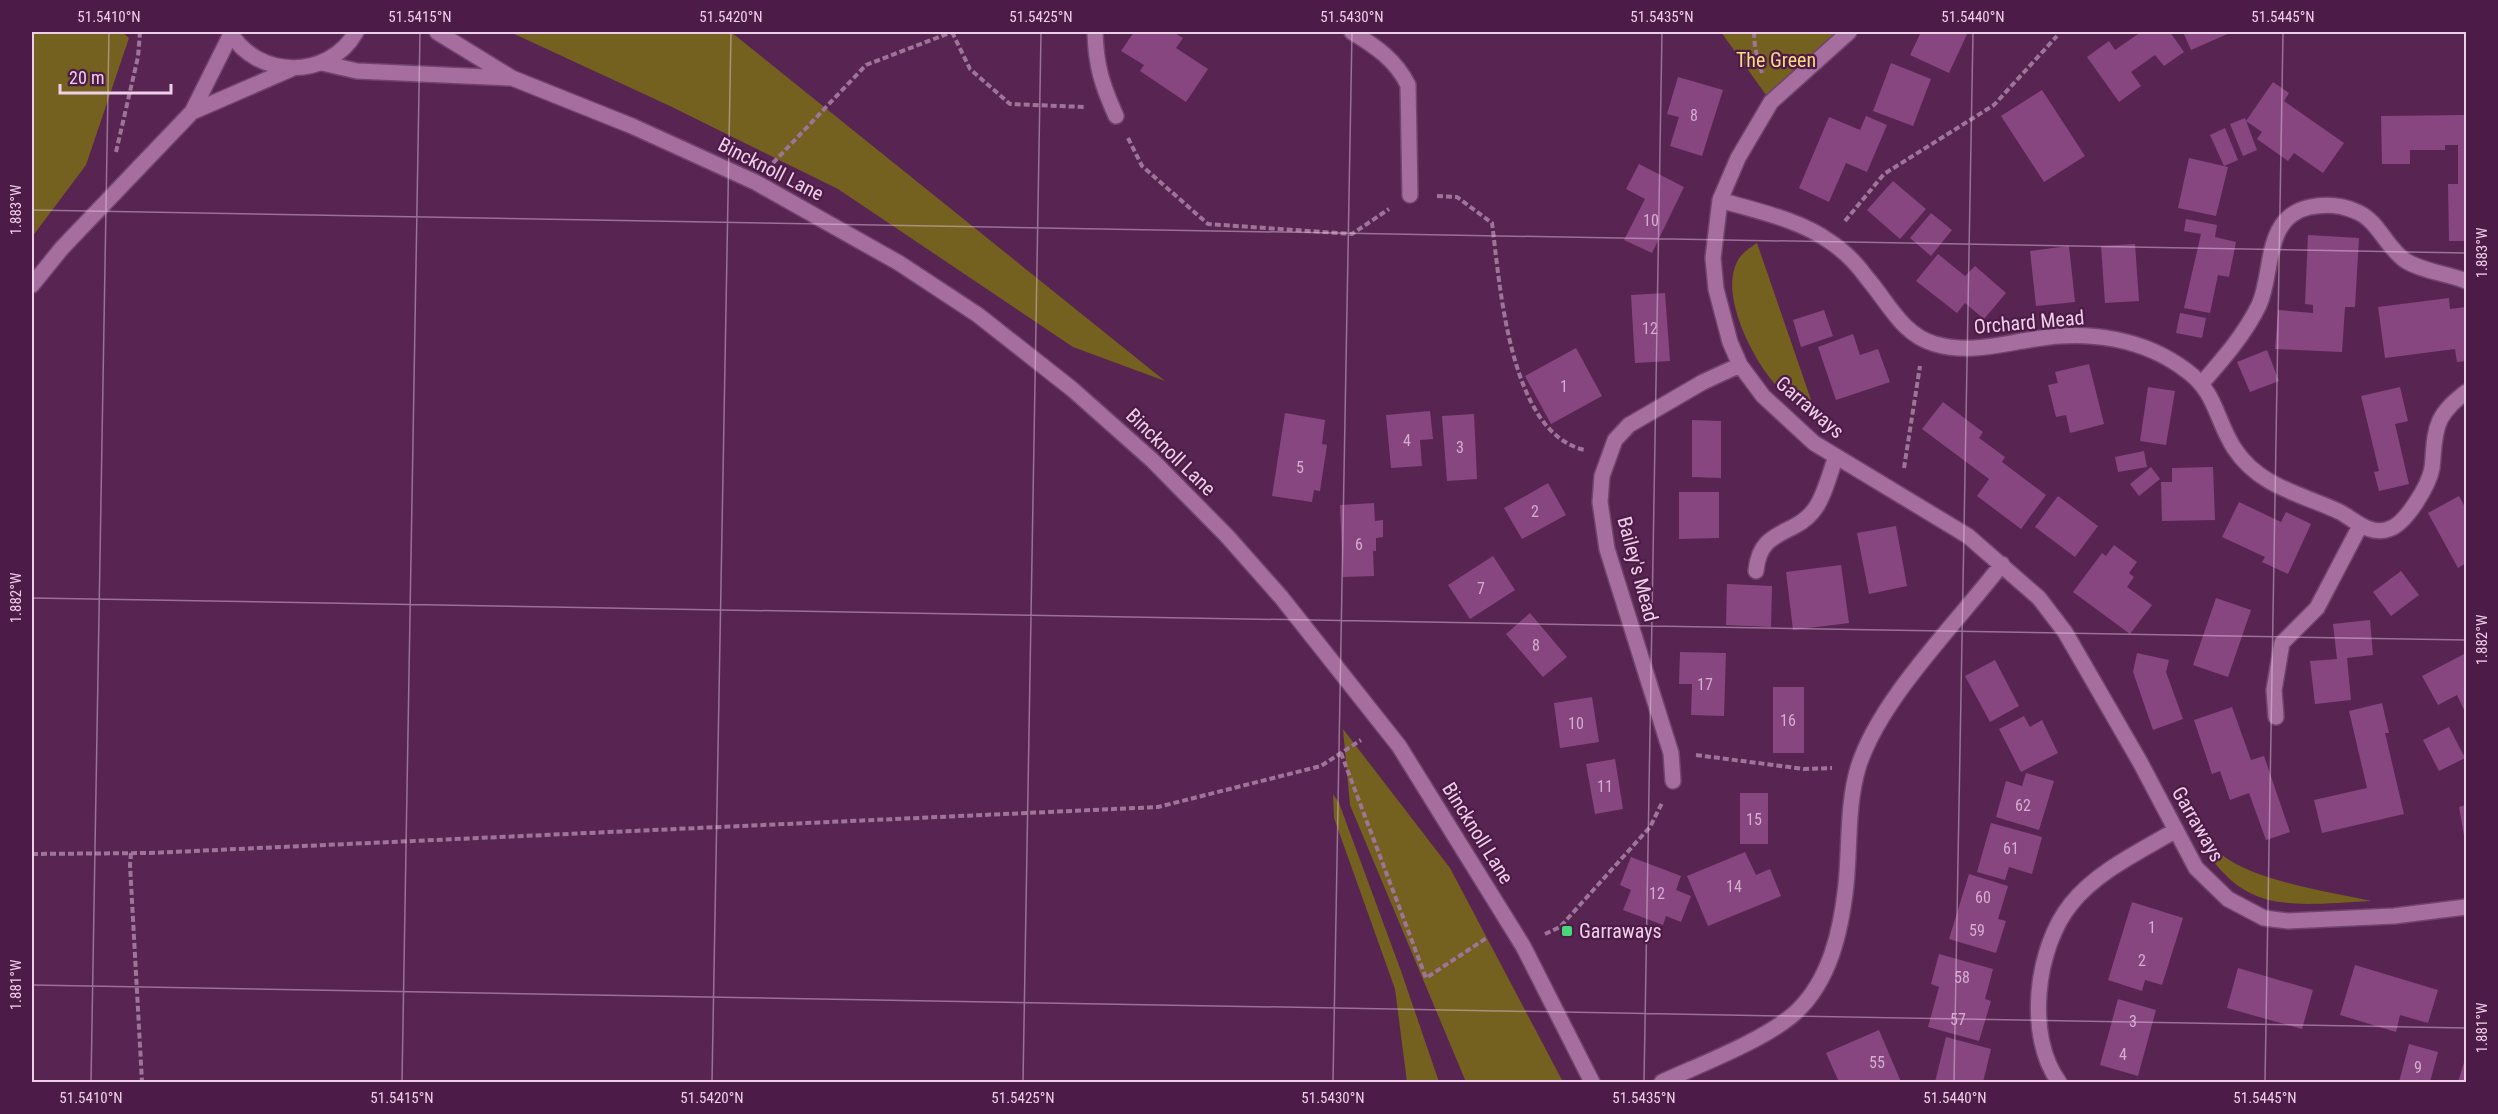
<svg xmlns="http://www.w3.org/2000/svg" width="2498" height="1114" font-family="'Roboto Condensed',sans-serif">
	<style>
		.green { fill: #74601f }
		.building { fill: #874680 }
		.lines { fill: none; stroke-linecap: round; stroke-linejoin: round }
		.lane-casing { stroke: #71446d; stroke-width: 18 }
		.street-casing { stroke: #71446d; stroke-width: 18 }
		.secondary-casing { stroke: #71446d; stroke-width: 18 }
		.path { stroke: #9e7499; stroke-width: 4; stroke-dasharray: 6 3; stroke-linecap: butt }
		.lane { stroke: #a66d9f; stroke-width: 15 }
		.street { stroke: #a66d9f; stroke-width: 15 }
		.secondary { stroke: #a66d9f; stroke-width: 15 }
		.ticks { fill: none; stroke: #eecfe9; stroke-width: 1.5; stroke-opacity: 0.45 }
		.poi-dot { fill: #47d779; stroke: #4d1b48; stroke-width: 2 }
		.labels { text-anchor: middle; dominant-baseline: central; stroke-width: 4.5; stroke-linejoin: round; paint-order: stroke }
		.number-label { font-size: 16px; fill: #d4adcf }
		.park-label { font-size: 20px; fill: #fadb7e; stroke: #4d1b48 }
		.street-label { font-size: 20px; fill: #eecfe9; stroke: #4d1b48 }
		.poi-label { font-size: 20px; fill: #eecfe9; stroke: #4d1b48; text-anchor: start }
		.neatline { fill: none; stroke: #eecfe9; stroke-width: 2 }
		.ticks-label { font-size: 15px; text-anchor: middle; fill: #eecfe9 }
	</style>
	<rect width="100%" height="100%" fill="#582553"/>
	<path class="green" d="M32 32H122L129 38 86 165 32 237Z
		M510 32H731L1165 381 1073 347 838 189 672 107Z
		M1721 32H1849L1771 102Z
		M1757 243 1820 426C1802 410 1781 394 1767 374 1748 348 1721 293 1737 262 1741 253 1750 248 1757 243Z
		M1343 729 1450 868 1563 1082H1466L1350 805Z
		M1333 794 1339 803 1401 971 1439 1082H1407L1395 989 1334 818Z
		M2184 815C2196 829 2208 844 2222 855 2257 882 2328 891 2371 901 2270 907 2237 913 2184 815Z"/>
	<path class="building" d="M1134 32H1173L1183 38 1176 48 1208 69 1186 102 1140 71 1144 65 1121 51Z
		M1921 32H1968L1949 73 1910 55Z
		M2141 32H2170L2184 52 2164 66 2155 55 2131 72 2141 86 2119 102 2087 57 2109 41 2115 50Z
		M2183 32H2232L2191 50Z
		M1891 63 1931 79 1913 126 1873 111Z
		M1678 77 1723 90 1702 156 1670 146 1679 117 1667 114Z
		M2273 82 2289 93 2284 101 2344 143 2323 173 2294 153 2288 161 2257 139 2262 132 2246 121Z
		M2042 90 2085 156 2044 182 2001 116Z
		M2466 115V241H2449L2448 184H2458V145H2445V150H2410V164H2382L2381 116Z
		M1866 116 1887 125 1867 172 1846 163 1829 202 1799 188 1829 117 1860 130Z
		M2245 118 2257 150 2243 156 2230 124Z
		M2225 128 2238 160 2224 166 2210 135Z
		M2189 158 2228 167 2216 216 2178 208Z
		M1639 164 1684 187 1652 253 1624 240 1645 199 1626 189Z
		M1893 181 1926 209 1900 239 1867 210Z
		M1931 213 1952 230 1931 256 1910 238Z
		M2186 219 2217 225 2215 237 2236 242 2229 277 2218 275 2210 313 2184 308 2201 234 2184 231Z
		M2308 235 2359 238 2355 307H2345L2342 352 2275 349 2278 310 2313 313V305L2305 304Z
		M2135 244 2139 301 2105 303 2101 246Z
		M2069 246 2075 302 2036 306 2030 251Z
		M1938 254 1965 276 1975 266 2006 293 1984 319 1965 303 1957 313 1916 281Z
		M1665 293 1670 361 1635 363 1631 295Z
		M2449 298 2450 309 2466 307V361L2457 362 2455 349 2385 358 2378 307Z
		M1824 310 1833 336 1801 347 1793 320Z
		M2180 313 2206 318 2202 338 2176 333Z
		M1853 334 1860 355 1878 349 1890 382 1836 400 1818 347Z
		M1576 348 1602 396 1551 424 1525 376Z
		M2267 350 2279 381 2250 392 2237 362Z
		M2089 364 2104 424 2070 433 2066 415 2056 417 2048 385 2058 383 2055 372Z
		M2148 387 2175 391 2166 445 2140 441Z
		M2400 387 2408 421 2395 424 2409 484 2379 491 2374 472 2379 471 2361 396Z
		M1943 402 1983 432 1979 438 2005 457 2002 462 2046 495 2021 529 1977 496 1989 479 1922 429Z
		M1430 411 1433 439 1420 440 1422 466 1391 468 1386 415Z
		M1285 413 1325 420 1322 444 1327 445 1320 491 1314 490 1312 502 1272 496Z
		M1474 414 1477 479 1447 481 1442 416Z
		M1692 420 1721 421V478L1692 477Z
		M2144 451 2147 467 2118 472 2115 457Z
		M2151 467 2160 479 2139 496 2130 484Z
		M2213 467 2215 520 2162 521 2161 482H2172V468Z
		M1548 483 1566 515 1522 539 1504 508Z
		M1679 492H1719V538L1679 539Z
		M2058 496 2098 526 2075 557 2035 527Z
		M2459 496 2466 509V563L2458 568 2428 513Z
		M2239 502 2281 522 2286 512 2311 524 2288 574 2262 562 2265 557 2222 537Z
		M1374 503 1375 521 1383 520V537L1376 538V551H1373L1374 576 1343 577 1340 505Z
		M1896 526 1907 586 1869 594 1857 533Z
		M2114 545 2137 562 2129 573 2134 577 2127 587 2152 605 2130 634 2073 592 2102 553 2106 556Z
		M1493 556 1515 590 1470 619 1448 585Z
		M1841 565 1849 623 1793 630 1786 572Z
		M2401 571 2419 595 2391 616 2373 592Z
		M1727 584 1772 586 1771 627 1726 625Z
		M2216 598 2251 610 2228 677 2193 665Z
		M1530 613 1567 657 1543 677 1506 634Z
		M2370 620 2373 655 2347 658 2351 700 2315 704 2310 661 2337 659 2333 624Z
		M1680 652 1726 653 1724 716 1691 715 1692 684H1679Z
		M2137 653 2169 660 2166 672 2183 719 2153 730 2133 672Z
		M2466 653V714L2457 695 2438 705 2422 676Z
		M1995 660 2019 706 1990 722 1965 676Z
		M1773 687H1804V753H1773Z
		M1592 697 1599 742 1560 748 1554 703Z
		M2382 703 2389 733H2385L2404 814 2322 833 2314 800 2367 788 2349 711Z
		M2232 707 2251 760 2264 756 2290 832 2266 840 2249 793 2230 800 2220 771 2212 774 2194 720Z
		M2024 716 2030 727 2042 720 2058 753 2021 772 1999 729Z
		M2449 727 2465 758 2439 771 2423 740Z
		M1615 759 1623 809 1595 814 1586 764Z
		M2026 773 2054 781 2039 830 1996 817 2006 781 2022 786Z
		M1740 793H1768V844H1740Z
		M2466 805V841H2465L2459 807Z
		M1991 823 2042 837 2032 874 2009 867 2005 880 1977 872Z
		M1745 852 1756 875 1770 869 1781 896 1708 926 1687 876Z
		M1631 857 1681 876 1676 890 1691 896 1681 922 1666 916 1663 925 1623 910 1631 890 1620 885Z
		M1969 874 2008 886 1998 919 2006 921 1996 953 1949 939Z
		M2132 902 2183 918 2162 985 2145 980 2142 991 2108 980Z
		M1939 954 1993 969 1985 999 1991 1001 1979 1041 1928 1027 1939 987 1931 984Z
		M2355 965 2438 990 2428 1023 2400 1015 2396 1032 2340 1015Z
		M2238 968 2313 990 2302 1029 2227 1008Z
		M2118 999 2156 1010 2138 1076 2100 1065Z
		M1879 1030 1901 1082H1839L1826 1053Z
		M1946 1037 1991 1049 1983 1082H1935Z
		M2409 1044 2438 1052 2430 1082H2399Z
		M2466 1056V1082H2458Z"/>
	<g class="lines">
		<defs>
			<path id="lane" d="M1756 571C1760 527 1794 537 1814 510 1824 498 1830 472 1836 457"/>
			<path id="street" d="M1095 32C1096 66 1102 85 1116 116
				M1352 32C1375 46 1396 60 1408 85L1410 195
				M1849 32 1771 102 1738 158 1720 200 1713 258 1716 289 1730 342 1740 365 1763 396 1814 443 1968 536 2039 598 2065 632 2140 762 2196 868 2228 899 2264 918 2288 921 2394 916 2466 907
				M192 112 291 69
				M1720 200C1756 211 1798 219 1829 241 1843 250 1857 264 1867 278 1888 302 1902 335 1935 344 1970 354 2000 344 2035 339 2088 330 2144 338 2187 371 2216 392 2216 420 2234 448 2259 487 2302 494 2340 512 2355 520 2370 536 2389 529 2406 524 2429 485 2432 468 2434 452 2433 435 2440 420 2446 408 2456 400 2466 392
				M32 285 62 248 192 112 231 34
				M2202 383C2223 359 2245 334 2259 305 2274 272 2263 217 2310 207 2325 204 2341 205 2355 211 2379 220 2385 247 2406 261 2424 272 2447 273 2466 281
				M2276 717 2274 690 2282 643 2317 608 2360 526
				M1673 781 1671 753 1607 549 1600 502 1602 476 1615 440 1629 425 1703 382 1740 365
				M1662 1082C1699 1065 1765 1040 1795 1013 1830 981 1841 931 1846 885 1850 847 1847 805 1858 768 1879 699 1958 622 2002 564
				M2059 1082C2025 1036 2036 947 2071 904 2097 871 2141 851 2176 830"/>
			<path id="secondary" d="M230 32C257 79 329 80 356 32
				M437 32 512 78 632 126 755 182 899 263 978 315 1072 389 1152 460 1227 536 1281 597 1399 746 1523 946 1592 1082
				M322 63 357 71 510 78"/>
		</defs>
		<use href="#lane" class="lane-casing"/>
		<use href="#street" class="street-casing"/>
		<use href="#secondary" class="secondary-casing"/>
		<path class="path" d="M952 32 970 69 1010 104 1084 107
			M1754 32 1755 48 1762 73
			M1128 138 1142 166 1208 224 1352 234 1389 209
			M116 152 138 57 140 32
			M773 163 866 65 952 32
			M1437 196 1457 197 1492 223C1500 284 1509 434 1585 450
			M1845 221 1884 174 1994 105 2057 36
			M1904 468 1920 366
			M1341 753 1426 978 1488 937
			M1696 755 1804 769 1832 768
			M131 853 130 865 142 1082
			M32 854 150 853 1158 807 1321 766 1361 740
			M1545 934 1560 927 1650 827 1662 803"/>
		<use href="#lane" class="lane"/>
		<use href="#street" class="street"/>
		<use href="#secondary" class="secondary"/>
	</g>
	<path class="ticks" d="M32 210 2466 253M32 598 2466 640M32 985 2466 1028M91 1082 109 32M402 1082 420 32M712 1082 731 32M1023 1082 1041 32M1333 1082 1352 32M1644 1082 1662 32M1954 1082 1973 32M2265 1082 2283 32"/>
	<rect class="poi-dot" x="1561" y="925" width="12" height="12" rx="3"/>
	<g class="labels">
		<g class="number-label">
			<text x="1694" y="115">8</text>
			<text x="1651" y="220">10</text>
			<text x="1650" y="328">12</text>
			<text x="1564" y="386">1</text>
			<text x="1407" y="440">4</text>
			<text x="1460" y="447">3</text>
			<text x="1300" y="467">5</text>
			<text x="1535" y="511">2</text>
			<text x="1359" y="544">6</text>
			<text x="1481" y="588">7</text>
			<text x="1536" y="645">8</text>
			<text x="1705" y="684">17</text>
			<text x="1788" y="720">16</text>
			<text x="1576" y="723">10</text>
			<text x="1605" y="786">11</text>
			<text x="2023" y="805">62</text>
			<text x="1754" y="819">15</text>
			<text x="2011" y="848">61</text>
			<text x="1734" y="886">14</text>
			<text x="1657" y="893">12</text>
			<text x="1983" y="897">60</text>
			<text x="2152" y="927">1</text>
			<text x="1977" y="930">59</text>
			<text x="2142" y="960">2</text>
			<text x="1962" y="977">58</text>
			<text x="1958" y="1019">57</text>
			<text x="2133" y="1021">3</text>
			<text x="2123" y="1054">4</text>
			<text x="1877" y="1062">55</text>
			<text x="2418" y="1067">9</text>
		</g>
		<g class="park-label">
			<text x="1776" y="60">The Green</text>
		</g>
		<g class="street-label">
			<text transform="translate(771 169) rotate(27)">Bincknoll Lane</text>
			<text transform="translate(2029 322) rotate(-5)">Orchard Mead</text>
			<text transform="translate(1810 407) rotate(41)">Garraways</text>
			<text transform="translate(1171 452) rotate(44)">Bincknoll Lane</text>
			<text transform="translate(1638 569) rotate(75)">Bailey's Mead</text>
			<text transform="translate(2198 824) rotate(60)">Garraways</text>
			<text transform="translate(1478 833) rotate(58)">Bincknoll Lane</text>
		</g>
		<g class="poi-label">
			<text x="1579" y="931">Garraways</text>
		</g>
	</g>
	<rect width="2498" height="1114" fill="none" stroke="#4d1b48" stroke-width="66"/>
	<path d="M60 84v9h111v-9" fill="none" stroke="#eecfe9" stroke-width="3"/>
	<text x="69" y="84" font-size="18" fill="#eecfe9" stroke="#4d1b48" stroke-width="4.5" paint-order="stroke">20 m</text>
	<rect x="33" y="33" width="2432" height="1048" class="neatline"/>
	<g class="ticks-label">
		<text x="109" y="22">51.5410°N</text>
		<text x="420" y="22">51.5415°N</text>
		<text x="731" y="22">51.5420°N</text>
		<text x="1041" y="22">51.5425°N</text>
		<text x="1352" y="22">51.5430°N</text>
		<text x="1662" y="22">51.5435°N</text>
		<text x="1973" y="22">51.5440°N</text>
		<text x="2283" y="22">51.5445°N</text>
		<text transform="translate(16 210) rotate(-90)" y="5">1.883°W</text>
		<text transform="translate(2482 253) rotate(-90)" y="5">1.883°W</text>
		<text transform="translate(16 598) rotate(-90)" y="5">1.882°W</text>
		<text transform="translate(2482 640) rotate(-90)" y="5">1.882°W</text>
		<text transform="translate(16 985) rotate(-90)" y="5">1.881°W</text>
		<text transform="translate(2482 1028) rotate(-90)" y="5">1.881°W</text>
		<text x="91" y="1103">51.5410°N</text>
		<text x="402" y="1103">51.5415°N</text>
		<text x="712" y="1103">51.5420°N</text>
		<text x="1023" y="1103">51.5425°N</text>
		<text x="1333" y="1103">51.5430°N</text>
		<text x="1644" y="1103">51.5435°N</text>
		<text x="1955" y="1103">51.5440°N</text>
		<text x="2265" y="1103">51.5445°N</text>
	</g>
</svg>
